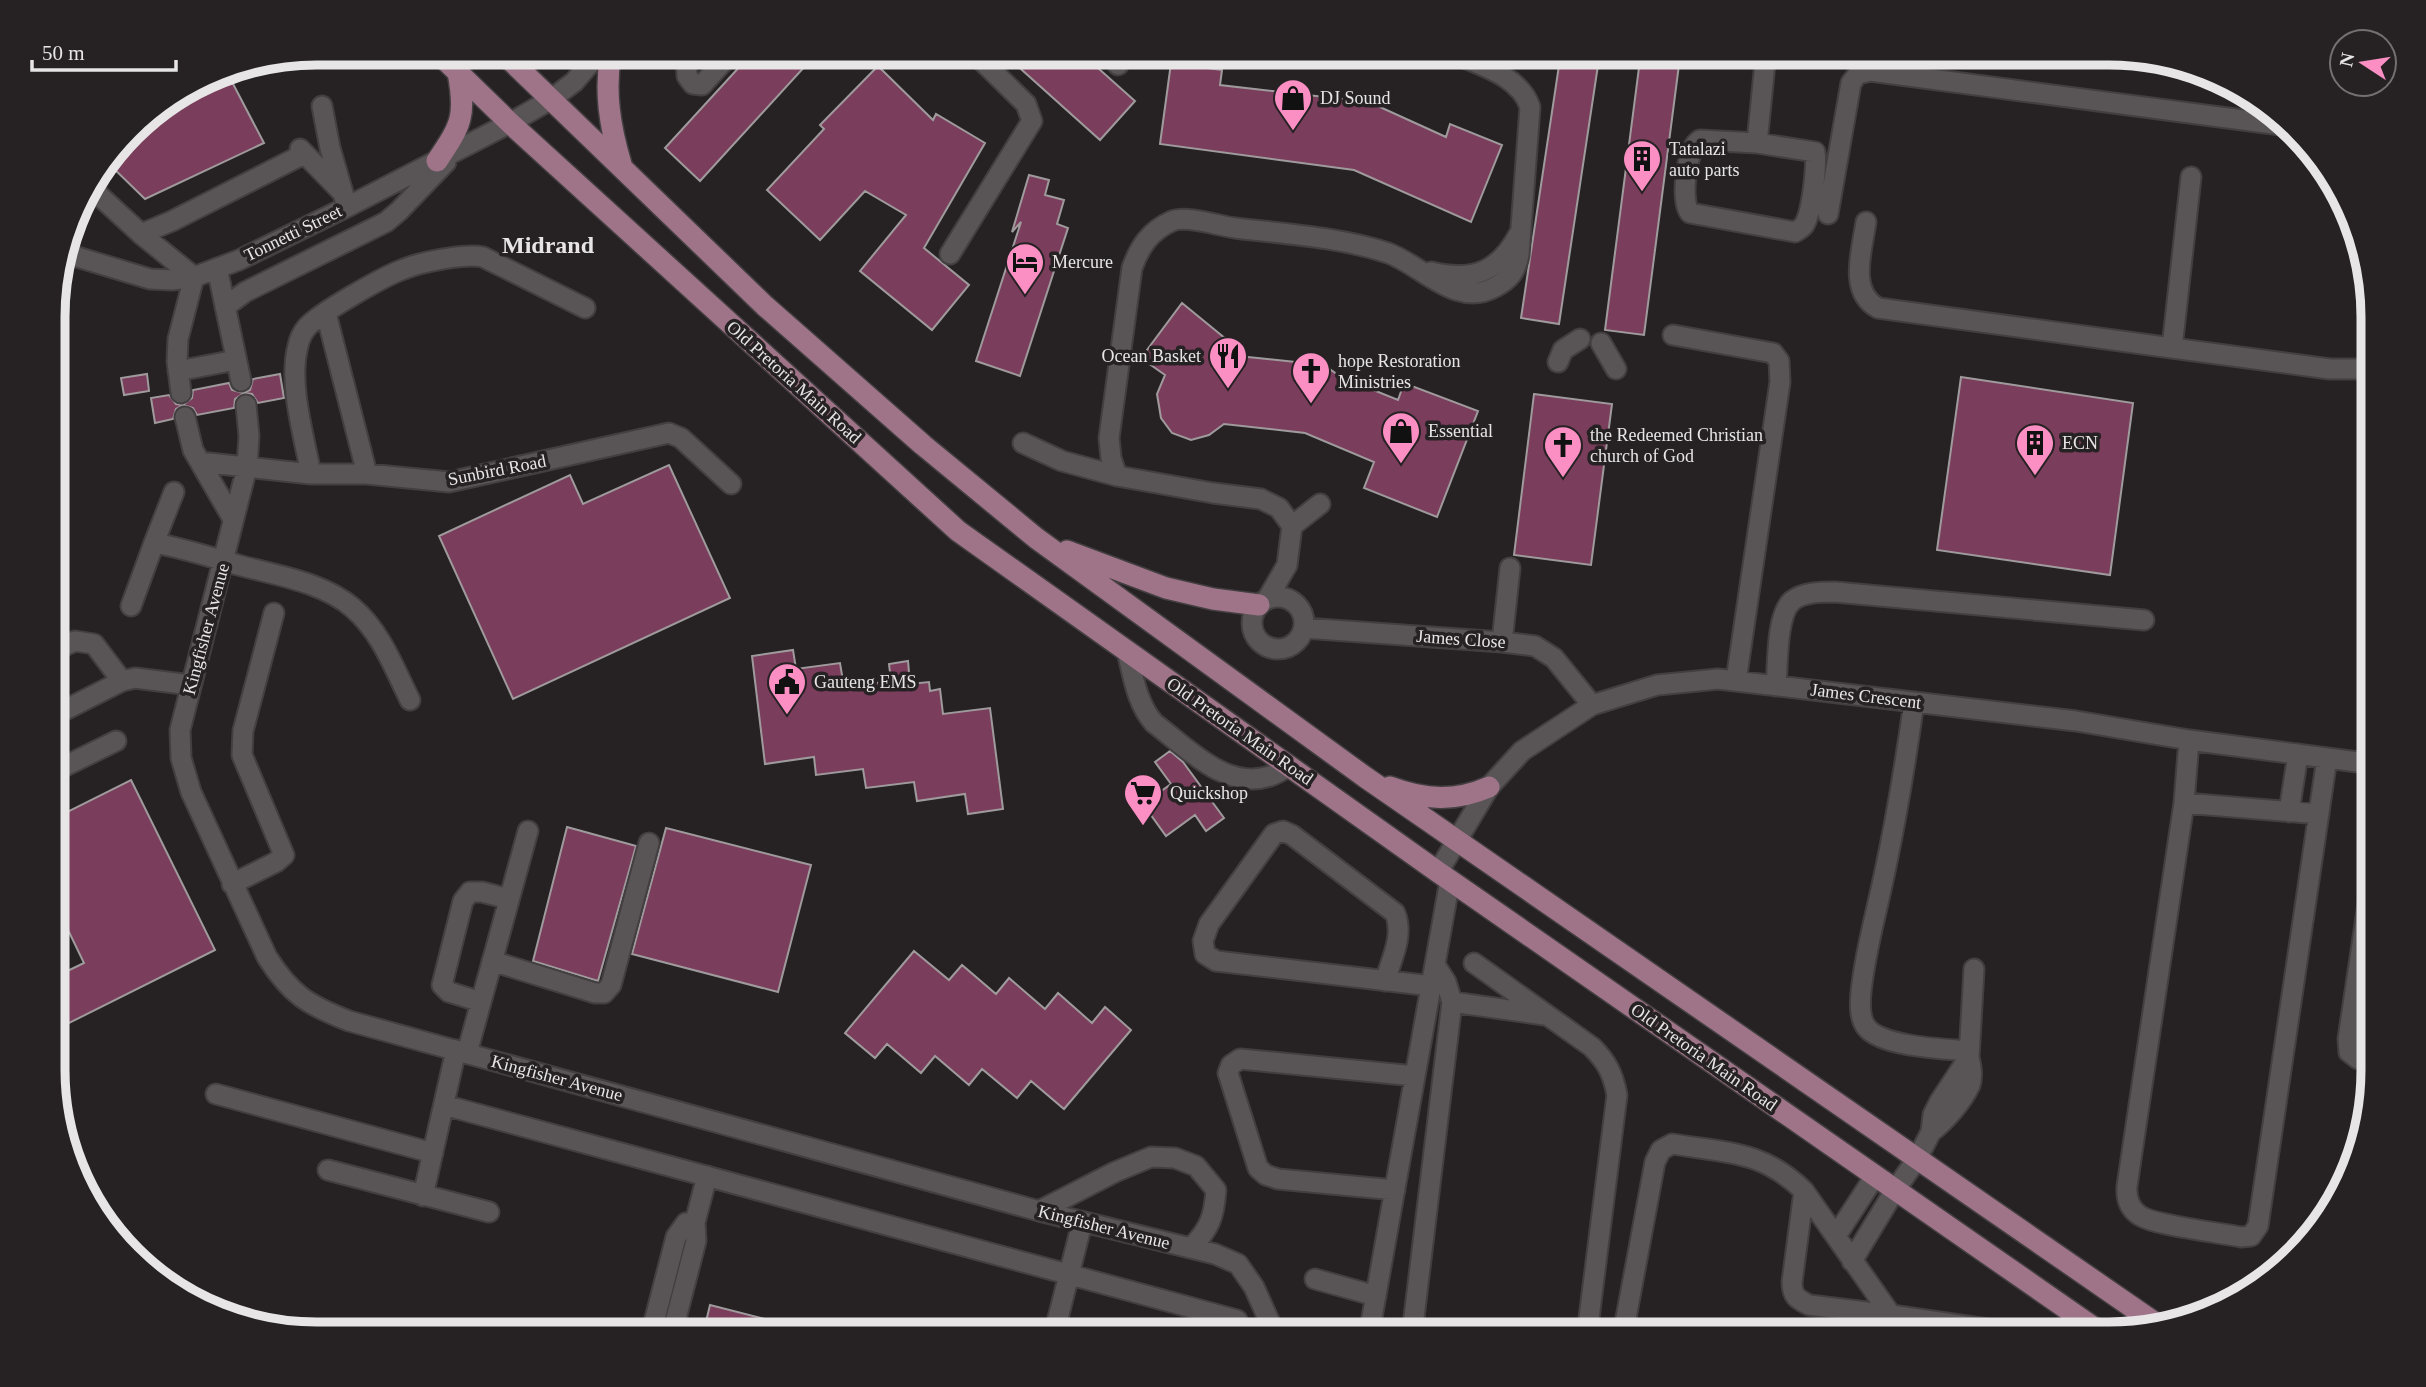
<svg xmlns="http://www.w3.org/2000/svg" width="2426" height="1387" font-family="'Times New Roman',serif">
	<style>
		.building { fill: #7a3e5c; stroke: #9f9a9c; stroke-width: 2 }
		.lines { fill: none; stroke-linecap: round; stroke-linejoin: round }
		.minor-casing { stroke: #433f41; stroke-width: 23 }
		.major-casing { stroke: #433f41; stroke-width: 24 }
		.minor { stroke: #595557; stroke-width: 19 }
		.major { stroke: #9f7488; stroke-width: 21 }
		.labels { text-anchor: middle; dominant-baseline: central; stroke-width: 7; stroke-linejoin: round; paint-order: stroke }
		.poi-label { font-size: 18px; fill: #e7e5e6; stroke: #262223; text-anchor: start }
		.street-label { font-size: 18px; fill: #e7e5e6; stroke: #262223 }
		.district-label { font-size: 24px; font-weight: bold; fill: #e7e5e6; stroke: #262223 }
		.rim { fill: none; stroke: #e7e5e6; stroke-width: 9 }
	</style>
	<rect width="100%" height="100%" fill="#262223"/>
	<path class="building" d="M753 52H818L700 181 665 148Z
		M1002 52H1080L1135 101 1100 140Z
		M1561 52H1600L1559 324 1521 318Z
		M1641 52 1680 57 1644 335 1605 330Z
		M1171 63 1222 70 1220 85 1369 102 1446 137 1450 124 1502 145 1471 222 1354 170 1160 144Z
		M878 66 933 120 936 114 985 143 924 248 969 285 932 330 860 271 906 215 865 191 820 240 767 190 824 129 820 125Z
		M231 80 264 143 145 199 108 163 142 118 155 110Z
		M1029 175 1049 180 1045 195 1064 200 1057 224 1068 228 1020 376 976 361 1021 222 1012 232Z
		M1182 303 1248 357 1324 365 1341 377 1398 400 1404 383 1478 411 1437 517 1364 488 1374 462 1305 433 1224 424 1209 435 1191 440 1172 433 1161 418 1157 394 1165 375 1141 358Z
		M147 374 149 391 124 395 121 378Z
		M280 374 284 398 258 403 252 394 244 393 235 399 234 408 197 415 193 408 183 405 192 398 193 390 229 383 232 390 243 393 250 390 253 379Z
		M1961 377 2133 403 2110 575 1937 550Z
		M1534 394 1612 404 1591 565 1514 555Z
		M169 395 176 404 183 405 176 409 173 419 155 423 151 398Z
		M669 465 730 598 513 699 439 536 570 475 583 504Z
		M793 650 796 669 840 663 844 687 891 681 889 664 908 661 910 684 929 682 930 691 940 689 943 714 990 708 1003 809 968 814 965 794 917 801 914 782 866 788 863 769 816 775 814 757 765 764 752 656Z
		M1170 751 1183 762 1224 818 1206 831 1195 815 1166 836 1143 804 1171 784 1155 762Z
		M131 780 215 950 55 1030V977L84 963 55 903V818Z
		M567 827 636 846 598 981 533 961Z
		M666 828 811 865 778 992 632 954Z
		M914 951 949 980 962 965 996 994 1009 978 1045 1009 1058 993 1092 1023 1105 1007 1131 1030 1064 1109 1031 1081 1017 1098 982 1069 969 1085 935 1056 921 1073 887 1044 875 1058 845 1033Z
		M710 1305 804 1329 803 1334H703Z"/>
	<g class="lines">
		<defs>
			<path id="minor" d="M686 53 687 76 693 84 702 85 731 53
				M1118 65 1120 53
				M322 106 330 148 347 207
				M1700 140 1757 143 1815 152C1817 166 1812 213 1804 225 1802 228 1798 230 1795 232L1690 213C1680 201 1686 149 1700 140Z
				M1757 143 1766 53
				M300 149 340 190
				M2191 177 2172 348 2330 369H2373
				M90 187 141 234 194 277 178 339 177 361 181 393
				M1828 214 1851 83 1858 74 1870 71 2281 125
				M1866 222C1862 250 1848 292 1878 308L2172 348
				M141 234 172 221 304 154
				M64 253 150 279 172 280 194 277 239 260 347 207 510 123 550 100 574 82 599 53
				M950 254 1032 121 1026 104 974 53
				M217 268 241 381
				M1431 272C1473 282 1499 272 1519 234
				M225 307 245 292 386 222 399 211 446 162
				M326 313 367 474
				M1673 335 1773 353 1779 361 1780 382 1736 681
				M1601 343 1616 369
				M1558 362 1563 350 1580 339
				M178 371 236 360
				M246 405 249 436 247 467 180 730 181 758 191 792 267 957C291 995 308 1005 349 1021L1039 1211 1215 1254 1238 1264 1254 1287 1275 1334
				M185 417 193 450 233 519
				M1023 443 1062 461 1117 476
				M200 462 311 474H367L449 482 669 433 681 438 731 484
				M311 474C304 436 288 383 298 346 299 340 303 332 307 327 321 312 384 276 404 269 421 262 466 253 483 257L585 308
				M174 492 154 543C183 548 210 557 238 565 275 575 323 582 353 608 381 632 394 668 410 700
				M1292 526 1279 508 1261 499 1213 493 1117 476 1111 458 1109 438 1132 268C1140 246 1150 231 1172 221 1187 215 1219 226 1235 228 1286 234 1339 237 1388 253 1422 265 1456 309 1495 287 1510 279 1516 271 1519 255L1530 107C1520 76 1480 65 1452 53
				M1252 623a26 26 0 1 1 52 0a26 26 0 1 1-52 0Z
				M1268 598 1287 565 1292 526 1320 504
				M131 606 154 543
				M1304 628 1502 642 1535 646 1554 658 1592 705
				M1502 642 1510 568
				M55 650 75 641 94 644 122 681
				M1127 651C1133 676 1137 704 1154 723 1186 747 1226 791 1270 776 1276 774 1283 770 1289 766
				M1776 686C1778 665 1776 615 1792 601 1803 592 1821 592 1835 592L2144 620
				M1914 702C1906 759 1897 815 1885 871 1877 911 1865 951 1861 992 1860 1003 1859 1019 1867 1028 1883 1047 1945 1049 1969 1051
				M55 715 122 681 135 678 191 685
				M55 771 116 741
				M2184 803 2189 740
				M2289 812 2298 754
				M2319 814 2184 803 2127 1186C2126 1198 2129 1208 2139 1215 2152 1225 2221 1233 2241 1237L2251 1236 2258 1226 2327 758
				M2373 870 2348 1039 2349 1052 2358 1059 2373 1063
				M1438 872 1489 787 1522 751 1592 705 1657 685 1718 679 2076 721 2189 740 2373 764
				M232 884 276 862 284 855 242 755 243 731 274 613
				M492 961 595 993H604L611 985 649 843
				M1474 963 1592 1047C1607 1062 1613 1074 1617 1095L1587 1334
				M1385 981C1392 958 1404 935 1395 913L1292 835 1283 831 1274 834 1209 924 1203 941 1205 954 1216 961 1432 986
				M481 1002 449 992 442 985 463 901 470 892H482L509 899
				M1452 1002 1544 1015
				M467 1053 528 831
				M216 1094 433 1153
				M444 1105 1237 1320
				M1931 1132C1945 1121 1962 1102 1970 1085 1973 1076 1971 1066 1969 1057L1974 969
				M328 1170 489 1212
				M1395 1190 1278 1179 1266 1175 1258 1168 1228 1073 1231 1065 1240 1059 1415 1076
				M1804 1191 1792 1282C1792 1296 1797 1299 1809 1305L1891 1315
				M423 1196 456 1050
				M1039 1211 1115 1172 1151 1157 1175 1158 1196 1166 1216 1190C1214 1217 1210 1228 1191 1248
				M1836 1236 1875 1176
				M1852 1261 1895 1190 1917 1159 1931 1132 1933 1115 1940 1101 1969 1057
				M1315 1279 1376 1296
				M651 1334 676 1237 686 1223 695 1222
				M672 1334 696 1241 695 1222 707 1176
				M1054 1334 1082 1223
				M1369 1334 1450 880
				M1412 1334 1452 1002 1446 982 1435 965
				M1623 1334 1655 1162 1661 1150 1672 1144C1727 1153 1762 1150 1804 1191L1891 1315 1994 1330 2005 1334"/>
			<path id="major" d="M438 53 510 123 958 531 1438 872 2103 1334
				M503 53 765 306 923 445 1036 538 1365 777 2158 1325
				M611 53C604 91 610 127 621 164
				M437 161C462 124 466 116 458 72
				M1067 551 1166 588 1213 599 1259 605
				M1390 787C1425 800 1455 802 1489 787"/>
		</defs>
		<use href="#minor" class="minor-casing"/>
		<use href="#major" class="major-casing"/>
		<use href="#minor" class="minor"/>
		<use href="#major" class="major"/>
	</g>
	<defs>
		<symbol id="shop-pin" viewBox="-11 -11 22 30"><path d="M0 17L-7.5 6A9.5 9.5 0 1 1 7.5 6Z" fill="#fb8fc4" stroke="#262223"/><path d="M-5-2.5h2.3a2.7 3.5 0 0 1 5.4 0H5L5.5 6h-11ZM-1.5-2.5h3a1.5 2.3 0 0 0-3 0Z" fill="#111"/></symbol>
		<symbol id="building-pin" viewBox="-11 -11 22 30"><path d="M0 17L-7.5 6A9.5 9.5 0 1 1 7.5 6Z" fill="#fb8fc4" stroke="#262223"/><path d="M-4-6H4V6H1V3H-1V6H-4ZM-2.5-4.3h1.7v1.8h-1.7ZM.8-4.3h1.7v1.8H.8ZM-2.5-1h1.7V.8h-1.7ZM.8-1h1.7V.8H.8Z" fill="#111"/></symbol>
		<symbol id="hotel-pin" viewBox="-11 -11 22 30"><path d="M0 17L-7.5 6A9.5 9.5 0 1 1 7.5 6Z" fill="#fb8fc4" stroke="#262223"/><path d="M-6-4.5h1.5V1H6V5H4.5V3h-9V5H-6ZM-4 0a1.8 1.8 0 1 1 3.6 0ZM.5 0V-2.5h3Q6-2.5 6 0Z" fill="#111"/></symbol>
		<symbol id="restaurant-pin" viewBox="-11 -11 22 30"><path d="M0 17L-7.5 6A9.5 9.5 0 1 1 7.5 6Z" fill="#fb8fc4" stroke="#262223"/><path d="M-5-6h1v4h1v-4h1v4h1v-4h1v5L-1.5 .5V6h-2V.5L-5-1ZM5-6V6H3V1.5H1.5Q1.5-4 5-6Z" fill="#111"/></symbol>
		<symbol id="church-pin" viewBox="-11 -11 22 30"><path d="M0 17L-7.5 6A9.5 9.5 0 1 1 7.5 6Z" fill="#fb8fc4" stroke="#262223"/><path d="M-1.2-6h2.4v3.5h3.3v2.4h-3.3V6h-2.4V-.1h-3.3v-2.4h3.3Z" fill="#111"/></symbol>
		<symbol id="civic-pin" viewBox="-11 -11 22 30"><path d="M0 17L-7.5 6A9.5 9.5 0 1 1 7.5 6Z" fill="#fb8fc4" stroke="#262223"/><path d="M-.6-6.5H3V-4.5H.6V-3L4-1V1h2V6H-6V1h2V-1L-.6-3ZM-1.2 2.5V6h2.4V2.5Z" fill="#111"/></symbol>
		<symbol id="supermarket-pin" viewBox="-11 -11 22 30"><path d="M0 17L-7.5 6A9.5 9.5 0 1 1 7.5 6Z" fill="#fb8fc4" stroke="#262223"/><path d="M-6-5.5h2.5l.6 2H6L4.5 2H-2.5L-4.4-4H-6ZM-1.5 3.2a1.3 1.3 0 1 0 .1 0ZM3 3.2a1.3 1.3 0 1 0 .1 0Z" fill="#111"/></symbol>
	</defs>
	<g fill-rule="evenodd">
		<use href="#shop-pin" x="1271" y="76" width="44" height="60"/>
		<use href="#building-pin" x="1620" y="137" width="44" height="60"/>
		<use href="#hotel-pin" x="1003" y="240" width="44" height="60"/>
		<use href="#restaurant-pin" x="1206" y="334" width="44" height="60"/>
		<use href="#church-pin" x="1289" y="349" width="44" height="60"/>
		<use href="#shop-pin" x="1379" y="409" width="44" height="60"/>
		<use href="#building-pin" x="2013" y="421" width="44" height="60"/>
		<use href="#church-pin" x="1541" y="423" width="44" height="60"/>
		<use href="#civic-pin" x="765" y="660" width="44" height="60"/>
		<use href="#supermarket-pin" x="1121" y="771" width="44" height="60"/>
	</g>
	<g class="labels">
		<g class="poi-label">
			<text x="1320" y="98">DJ Sound</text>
			<text x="1669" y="149">Tatalazi<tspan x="1669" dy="21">auto parts</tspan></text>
			<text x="1052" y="262">Mercure</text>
			<text x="1201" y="356" text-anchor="end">Ocean Basket</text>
			<text x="1338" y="361">hope Restoration<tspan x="1338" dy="21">Ministries</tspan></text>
			<text x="1428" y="431">Essential</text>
			<text x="1590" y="435">the Redeemed Christian<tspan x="1590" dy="21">church of God</tspan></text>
			<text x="2062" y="443">ECN</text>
			<text x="814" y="682">Gauteng EMS</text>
			<text x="1170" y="793">Quickshop</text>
		</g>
		<g class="street-label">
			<text transform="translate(293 233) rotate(-26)">Tonnetti Street</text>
			<text transform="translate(794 382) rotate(42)">Old Pretoria Main Road</text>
			<text transform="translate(497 470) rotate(-11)">Sunbird Road</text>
			<text transform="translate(206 629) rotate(-75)">Kingfisher Avenue</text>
			<text transform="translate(1461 639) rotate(4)">James Close</text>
			<text transform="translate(1866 696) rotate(7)">James Crescent</text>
			<text transform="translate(1240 731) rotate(35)">Old Pretoria Main Road</text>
			<text transform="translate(1704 1057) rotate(35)">Old Pretoria Main Road</text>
			<text transform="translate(557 1078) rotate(15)">Kingfisher Avenue</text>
			<text transform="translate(1104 1227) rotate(14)">Kingfisher Avenue</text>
		</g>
		<g class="district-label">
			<text x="548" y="245">Midrand</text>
		</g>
	</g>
	<path d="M0 0H2426V1387H0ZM317 65H2109A252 252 0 0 1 2361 317V1070A252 252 0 0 1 2109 1322H317A252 252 0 0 1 65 1070V317A252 252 0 0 1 317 65Z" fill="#262223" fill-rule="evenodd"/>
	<path class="rim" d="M317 65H2109A252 252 0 0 1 2361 317V1070A252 252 0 0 1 2109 1322H317A252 252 0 0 1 65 1070V317A252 252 0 0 1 317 65Z"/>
	<g transform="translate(2363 63) rotate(282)"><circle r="33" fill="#262223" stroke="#737071" stroke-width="2"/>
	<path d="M0-5L12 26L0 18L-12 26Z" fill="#fb8fc4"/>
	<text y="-10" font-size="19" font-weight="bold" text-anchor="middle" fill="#e7e5e6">N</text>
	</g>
	<path d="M32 60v10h144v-10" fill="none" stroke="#e7e5e6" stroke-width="3.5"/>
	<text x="42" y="60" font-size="21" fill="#e7e5e6" stroke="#262223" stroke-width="5" paint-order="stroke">50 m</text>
</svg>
